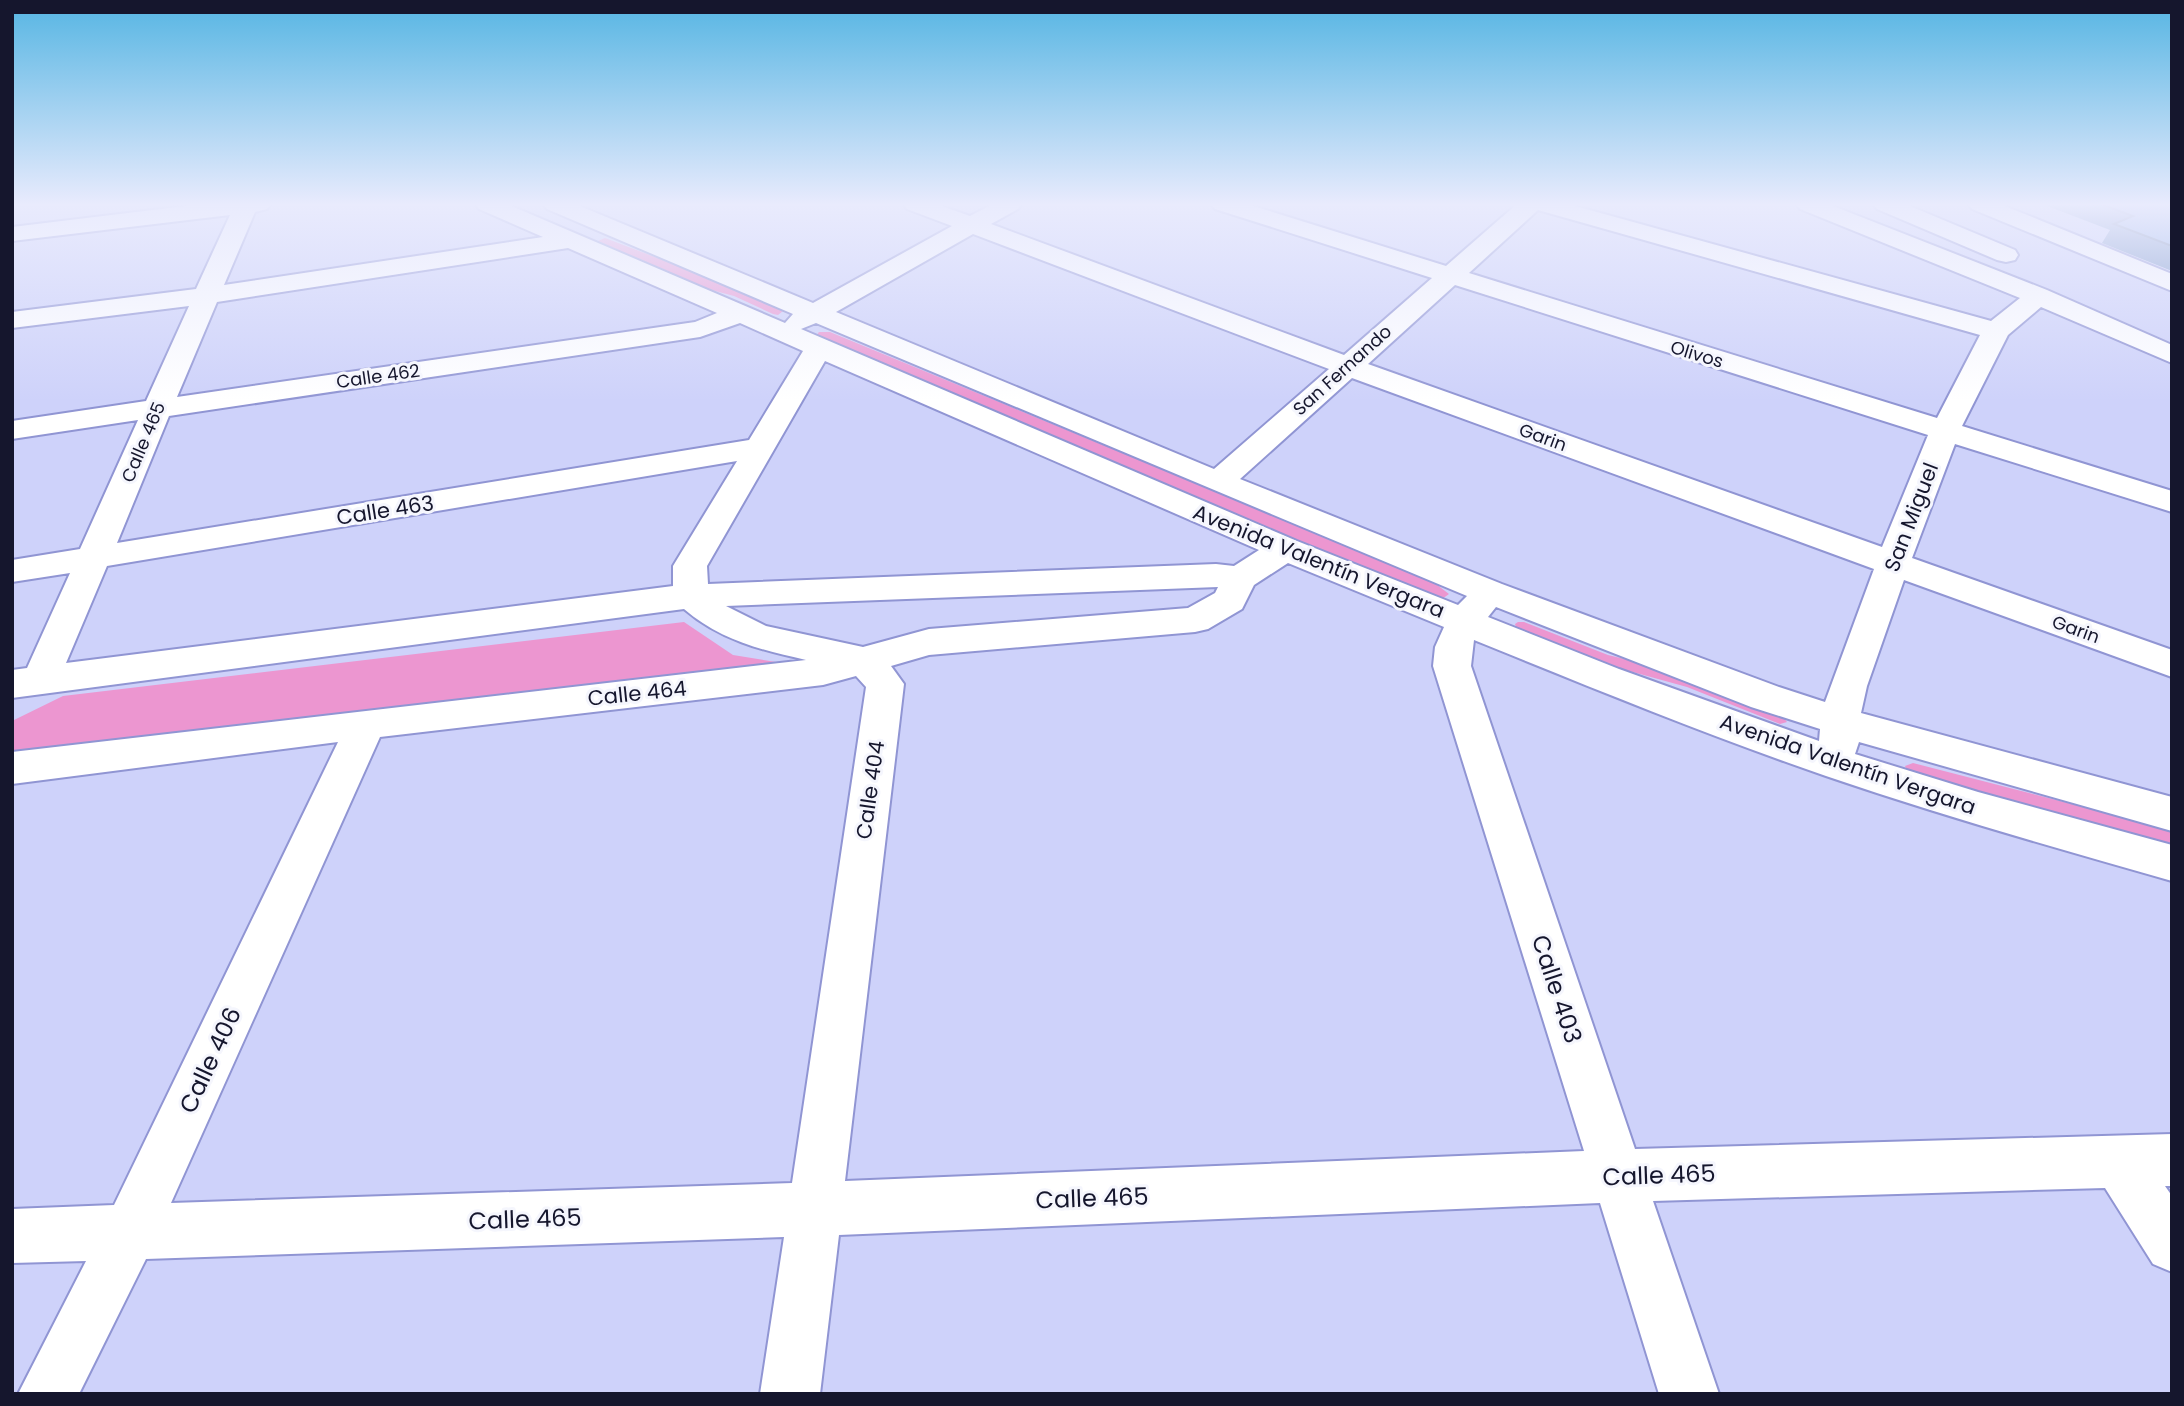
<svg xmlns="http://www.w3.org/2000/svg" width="2184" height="1406" font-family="Poppins,sans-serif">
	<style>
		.green { fill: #ec96d0 }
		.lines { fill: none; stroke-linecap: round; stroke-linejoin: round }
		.minor-casing { stroke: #9095d3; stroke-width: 4 }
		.minor { fill: #fff; fill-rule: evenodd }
		.wall { fill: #7593c4 }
		.building { fill: #88abe4; stroke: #5f78a0; stroke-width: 2 }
		.labels { text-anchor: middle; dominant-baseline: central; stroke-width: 6; stroke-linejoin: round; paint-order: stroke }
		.far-street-label { font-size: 18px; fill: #15162d; stroke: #f5f6fd }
		.street-label { font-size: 21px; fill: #15162d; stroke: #f5f6fd }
		.near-street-label { font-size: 24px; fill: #15162d; stroke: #f5f6fd }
	</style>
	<rect width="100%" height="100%" fill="#ced2fa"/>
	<path class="green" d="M605 238 705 276 783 311 778 315 773 314 734 296 704 288 598 241Z
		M819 332H830L1432 581 1449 594 1442 599 1421 594 820 341 816 336Z
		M684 622 733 655 782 663 12 751V721L63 696Z
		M1518 622H1524L1608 655 1658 667 1783 717 1787 722 1780 724 1687 687 1611 666 1516 627 1515 624Z
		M1913 763 2172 830V851L1908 773 1905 766Z"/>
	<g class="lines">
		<defs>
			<path id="minor" d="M202 204H271L267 209 255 212 224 285 543 237 479 209 475 204H507L785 323 793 314 547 209 543 204H575L813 303 952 226 907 209 903 204H936L970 216 993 204H1022L1018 209 991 224 1344 355 1432 278 1215 209 1211 204H1247L1446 266 1517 204H1568L1991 321 2020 298 1800 209 1796 204H1828L2047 290 2172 345V363L2041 307 2008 335 1962 426 2172 491V512L1955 444 1912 558 2172 650V677L1904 580 1867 686 1861 713 2172 797V831L1859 742 1855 754 1978 792 2172 845V881C2056 848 1940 815 1826 776 1707 735 1590 687 1474 640L1471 666 1635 1149 2172 1134V1186H2165L2172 1196V1272L2153 1264 2105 1188 1653 1201 1719 1394H1659L1600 1203 839 1235 820 1394H760L784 1237 146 1259 79 1394H18L86 1261 12 1263V1209L114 1205 338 742 12 784V752L806 660C761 650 720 640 684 609L12 698V670L27 668 70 573 12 582V560L80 549 138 420 12 439V421L146 401 189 306 12 328V312L196 289 230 215 12 241V227ZM1538 210 1980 335 1937 418 1469 273ZM973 234 1329 369 1214 469 836 312ZM568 248 717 313 695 322 177 397 217 302ZM1455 285 1928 435 1882 547 1368 364ZM740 323 803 351 749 440 117 543 169 416 700 337ZM816 323 1467 596 1458 605 1297 541 801 329ZM825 361 1259 550 1234 566 1216 564 708 584 707 566ZM1352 378 1874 569 1825 702 1779 687 1502 584 1240 479ZM737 461 673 566V586L66 663 107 566ZM1288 563 1444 627 1435 647 1433 666 1584 1151 845 1181 904 684 891 666 929 655 1195 632 1208 629 1242 609 1254 585ZM1218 587 1215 593 1188 608 929 629 863 647 766 626 726 606ZM1496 607 1751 707 1820 729 1819 741 1619 669 1488 617ZM856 676 866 687 792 1183 171 1203 380 737 823 685Z
				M1873 204H1905L2015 250 2018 255 2015 260 2006 262 1997 260 1877 209Z
				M1968 204H2000L2172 274V291L1972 209Z"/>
		</defs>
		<use href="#minor" class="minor-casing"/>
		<use href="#minor" class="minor"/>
	</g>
	<path class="wall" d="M2042 204H2172V271L2102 243 2110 230Z"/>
	<path class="building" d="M2101 204H2172V246L2114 224 2133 216Z"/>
	<linearGradient id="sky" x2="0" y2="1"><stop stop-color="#55b5e3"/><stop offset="0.51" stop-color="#e9ebfd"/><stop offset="1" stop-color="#e9ebfd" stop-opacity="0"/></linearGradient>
	<rect width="2184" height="401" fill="url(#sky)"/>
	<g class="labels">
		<g class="far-street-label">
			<text transform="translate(1697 354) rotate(17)">Olivos</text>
			<text transform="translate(1342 370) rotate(-42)">San Fernando</text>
			<text transform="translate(378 376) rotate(-8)">Calle 462</text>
			<text transform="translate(1543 437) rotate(20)">Garin</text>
			<text transform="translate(143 442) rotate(-67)">Calle 465</text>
			<text transform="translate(2076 629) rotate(20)">Garin</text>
		</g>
		<g class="street-label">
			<text transform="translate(385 510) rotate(-9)">Calle 463</text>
			<text transform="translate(1911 517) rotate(-69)">San Miguel</text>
			<text transform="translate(1319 561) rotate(22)">Avenida Valentín Vergara</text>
			<text transform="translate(637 693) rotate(-6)">Calle 464</text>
			<text transform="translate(1848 764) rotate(19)">Avenida Valentín Vergara</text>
			<text transform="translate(870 790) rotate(-82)">Calle 404</text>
		</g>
		<g class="near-street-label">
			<text transform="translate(1557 989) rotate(72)">Calle 403</text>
			<text transform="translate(210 1060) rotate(-65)">Calle 406</text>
			<text transform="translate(1659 1175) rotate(-2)">Calle 465</text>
			<text transform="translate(1092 1198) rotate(-2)">Calle 465</text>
			<text transform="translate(525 1219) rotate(-2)">Calle 465</text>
		</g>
	</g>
	<rect width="2184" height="1406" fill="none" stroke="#15162d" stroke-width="28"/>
</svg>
